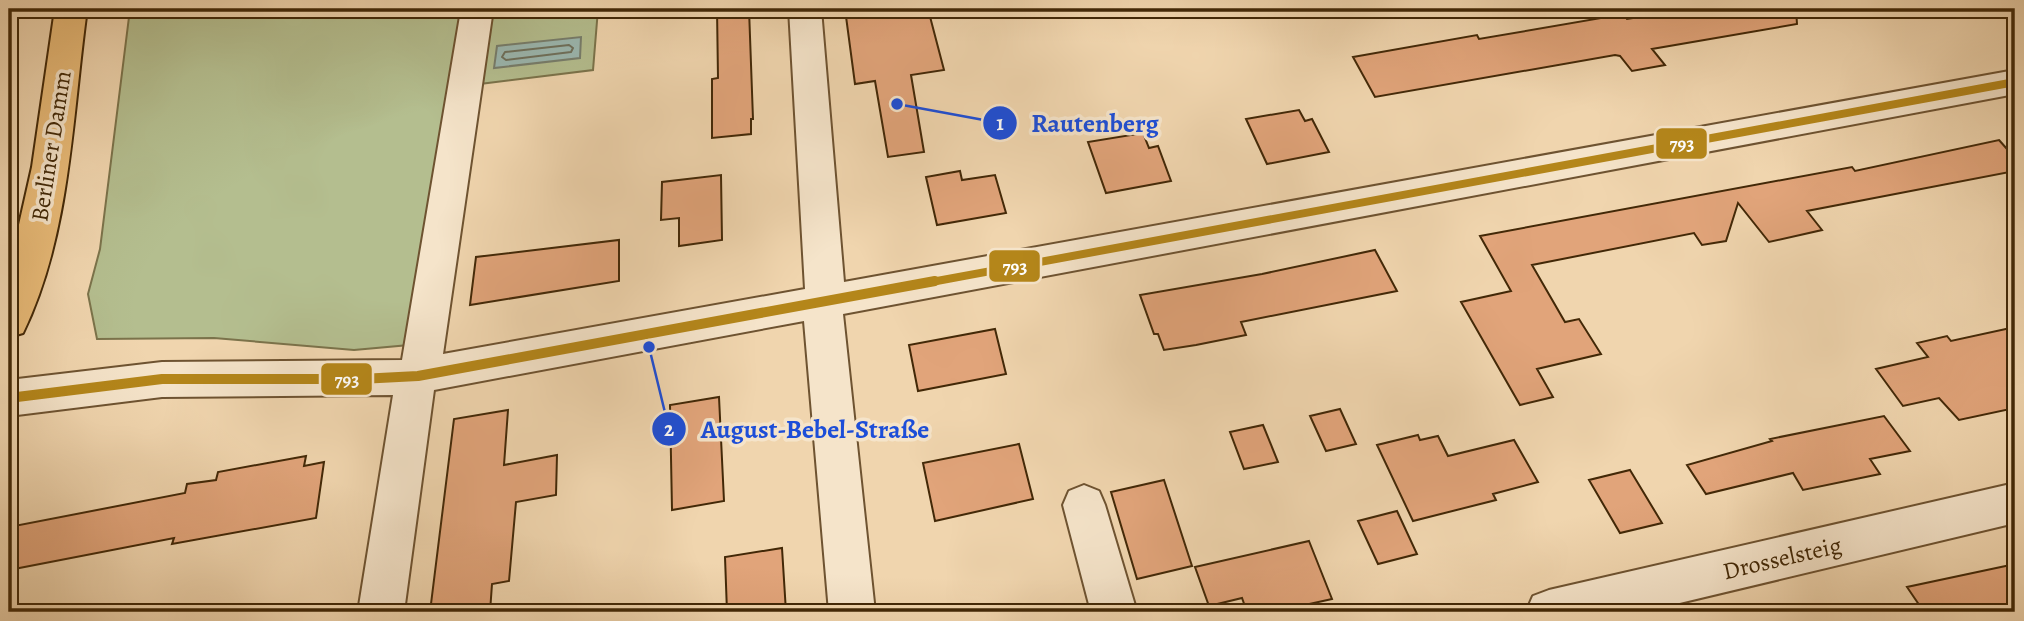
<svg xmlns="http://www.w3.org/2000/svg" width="2024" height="621" font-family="Alegreya,serif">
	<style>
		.green { fill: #b4be8f; stroke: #7b734b; stroke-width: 2 }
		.water { fill: #9bb8b1; stroke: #777e6d; stroke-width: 2 }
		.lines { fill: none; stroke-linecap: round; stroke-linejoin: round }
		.shore { stroke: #6e705c; stroke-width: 2 }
		.building { fill: #e1a47a; stroke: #422807; stroke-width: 2 }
		.minor-casing { stroke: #6e5331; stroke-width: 4 }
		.major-casing { stroke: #422807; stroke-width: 4 }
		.minor { fill: #f5e4ca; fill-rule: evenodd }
		.major { fill: #e8ba77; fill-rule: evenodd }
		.bus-1-far1-casing { stroke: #f5e4ca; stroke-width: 12 }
		.bus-1-casing { stroke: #f5e4ca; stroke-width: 15 }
		.bus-1-far1 { stroke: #b4861a; stroke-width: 8 }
		.bus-1 { stroke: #b4861a; stroke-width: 10 }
		.labels { text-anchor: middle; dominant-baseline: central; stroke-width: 7; stroke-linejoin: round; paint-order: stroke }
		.street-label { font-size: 24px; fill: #422807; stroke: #f5e4ca }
		.leader { fill: none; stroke: #1d4ed8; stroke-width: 2.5 }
		.callout-dot { fill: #1d4ed8; stroke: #f5e4ca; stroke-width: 2.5 }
		.mark-label { font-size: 21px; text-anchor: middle; font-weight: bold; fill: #fff }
		.callout-label { font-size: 26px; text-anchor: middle; font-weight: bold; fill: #1d4ed8; stroke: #f5e4ca; stroke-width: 7; stroke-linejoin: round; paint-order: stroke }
		.line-badge { stroke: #f5e4ca; stroke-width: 2.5 }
		.badge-label { font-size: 19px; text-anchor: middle; font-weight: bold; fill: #fff }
	</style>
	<rect width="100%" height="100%" fill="#f0d5ae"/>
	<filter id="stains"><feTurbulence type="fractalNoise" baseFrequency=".00286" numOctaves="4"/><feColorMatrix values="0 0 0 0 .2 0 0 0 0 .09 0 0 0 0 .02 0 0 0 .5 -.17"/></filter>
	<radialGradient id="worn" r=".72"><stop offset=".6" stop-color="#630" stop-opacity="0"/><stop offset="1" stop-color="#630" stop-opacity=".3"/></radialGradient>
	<path class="green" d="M130 9H598L593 70 456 87 409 345 354 350 214 338 97 339 88 294 100 249Z"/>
	<path class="water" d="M581 37 580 58 494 68 497 46Z"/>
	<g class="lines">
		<path class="shore" d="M569 45 573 48 571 52 506 60 502 57 505 52Z"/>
	</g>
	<path class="building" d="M717 9H749L753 119H751V134L712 138V79L718 78Z
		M845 9H928L944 70 911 75 924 152 888 157 875 81 855 84Z
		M1692 9H1796L1797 24 1652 49 1665 65 1632 71 1620 56 1615 55 1375 97 1353 57 1477 35 1479 39 1624 14 1627 19Z
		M1299 110 1305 121 1312 119 1329 152 1267 164 1246 119Z
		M1143 133 1149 148 1158 146 1171 181 1106 193 1088 142Z
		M1999 140 2015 158V171L1807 211 1822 230 1769 242 1738 203 1726 241 1702 245 1694 233 1532 265 1565 322 1579 319 1601 354 1537 369 1553 397 1520 405 1461 302 1511 291 1480 236 1852 167 1855 171Z
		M960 171 962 180 995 175 1006 213 937 225 926 177Z
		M721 175 722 240 679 246V218L661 220 662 182Z
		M619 240V281L470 305 476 257Z
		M1375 250 1397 291 1241 322 1246 335 1196 345 1164 350 1158 334H1154L1140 295 1262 274Z
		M2015 327V408L1959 420 1939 398 1903 406 1876 369 1928 357 1917 343 1947 336 1951 341Z
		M995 329 1006 374 918 391 909 345Z
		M719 397 724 501 672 510 670 405Z
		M1340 409 1356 444 1326 451 1310 416Z
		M508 410 504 465 557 455 556 495 516 502 509 581 492 584 490 612H430L454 419Z
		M1884 416 1910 451 1870 459 1880 474 1803 490 1793 473 1706 494 1687 465 1772 441 1770 439Z
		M1263 425 1278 462 1244 469 1230 432Z
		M1418 435 1420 440 1438 436 1448 456 1514 440 1538 482 1493 494 1496 500 1413 521 1377 445Z
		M1019 444 1033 499 935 521 923 463Z
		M306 456 304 466 324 462 316 518 172 544 174 538 9 570V527L185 493 187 484 216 480 218 472Z
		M1630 470 1662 523 1620 533 1589 480Z
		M1164 480 1192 566 1137 579 1111 492Z
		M1397 511 1417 554 1378 564 1358 521Z
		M1309 541 1332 599 1273 612H1247L1242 598 1209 606 1195 567Z
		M782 548 786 612H727L725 557Z
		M2015 564V612H1924L1907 587Z"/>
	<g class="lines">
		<defs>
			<path id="minor" d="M464 9H488L492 16 443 354 805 289 789 9H821L844 282 2015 70V94L843 314 875 612H829L804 321 434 390 404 612H358L393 395 162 397 9 416V380L162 362 402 360 460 16Z
				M2015 483V523L1642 612H1526L1533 596 1549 590Z
				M1084 485 1099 491 1105 505 1137 612H1091L1063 505 1069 491Z"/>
			<path id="major" d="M55 9H87C72 116 71 234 23 333L9 337V269L32 167Z"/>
		</defs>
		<use href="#minor" class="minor-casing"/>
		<use href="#major" class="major-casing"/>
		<use href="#minor" class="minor"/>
		<use href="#major" class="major"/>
		<defs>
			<path id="bus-1-far1" d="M926 283 2015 82"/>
			<path id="bus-1" d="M9 398 162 379H360L418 376 935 281"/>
		</defs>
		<use href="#bus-1-far1" class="bus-1-far1-casing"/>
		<use href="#bus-1" class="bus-1-casing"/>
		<use href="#bus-1-far1" class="bus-1-far1"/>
		<use href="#bus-1" class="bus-1"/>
	</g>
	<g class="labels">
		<g class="street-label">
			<text transform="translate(51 146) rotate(-81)">Berliner Damm</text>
			<text transform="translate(1782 558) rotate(-13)">Drosselsteig</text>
		</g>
	</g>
	<path class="leader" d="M897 104L1000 123M649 347L669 429"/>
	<g class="callout-dot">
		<circle cx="897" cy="104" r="7"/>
		<circle cx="649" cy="347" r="7"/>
		<circle cx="1000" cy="123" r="18"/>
		<circle cx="669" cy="429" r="18"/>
	</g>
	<g class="mark-label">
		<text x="1000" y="130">1</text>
		<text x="669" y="436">2</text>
	</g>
	<g class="callout-label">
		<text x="1095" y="132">Rautenberg</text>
		<text x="815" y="438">August-Bebel-Straße</text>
	</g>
	<g class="line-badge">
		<rect x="1655" y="127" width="53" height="33" rx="7" fill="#b4861a"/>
		<rect x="988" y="249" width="53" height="34" rx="7" fill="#b4861a"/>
		<rect x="320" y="362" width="53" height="34" rx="7" fill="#b4861a"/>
	</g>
	<g class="badge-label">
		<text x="1682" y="150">793</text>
		<text x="1015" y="273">793</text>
		<text x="347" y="386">793</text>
	</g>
	<rect width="2024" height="621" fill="none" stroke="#f0d5ae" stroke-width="35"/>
	<rect x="10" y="10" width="2003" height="600" fill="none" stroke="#422807" stroke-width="3.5"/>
	<rect x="18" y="18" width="1989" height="586" fill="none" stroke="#422807" stroke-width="2"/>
	<rect width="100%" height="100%" filter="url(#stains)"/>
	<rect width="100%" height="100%" fill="url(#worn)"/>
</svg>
